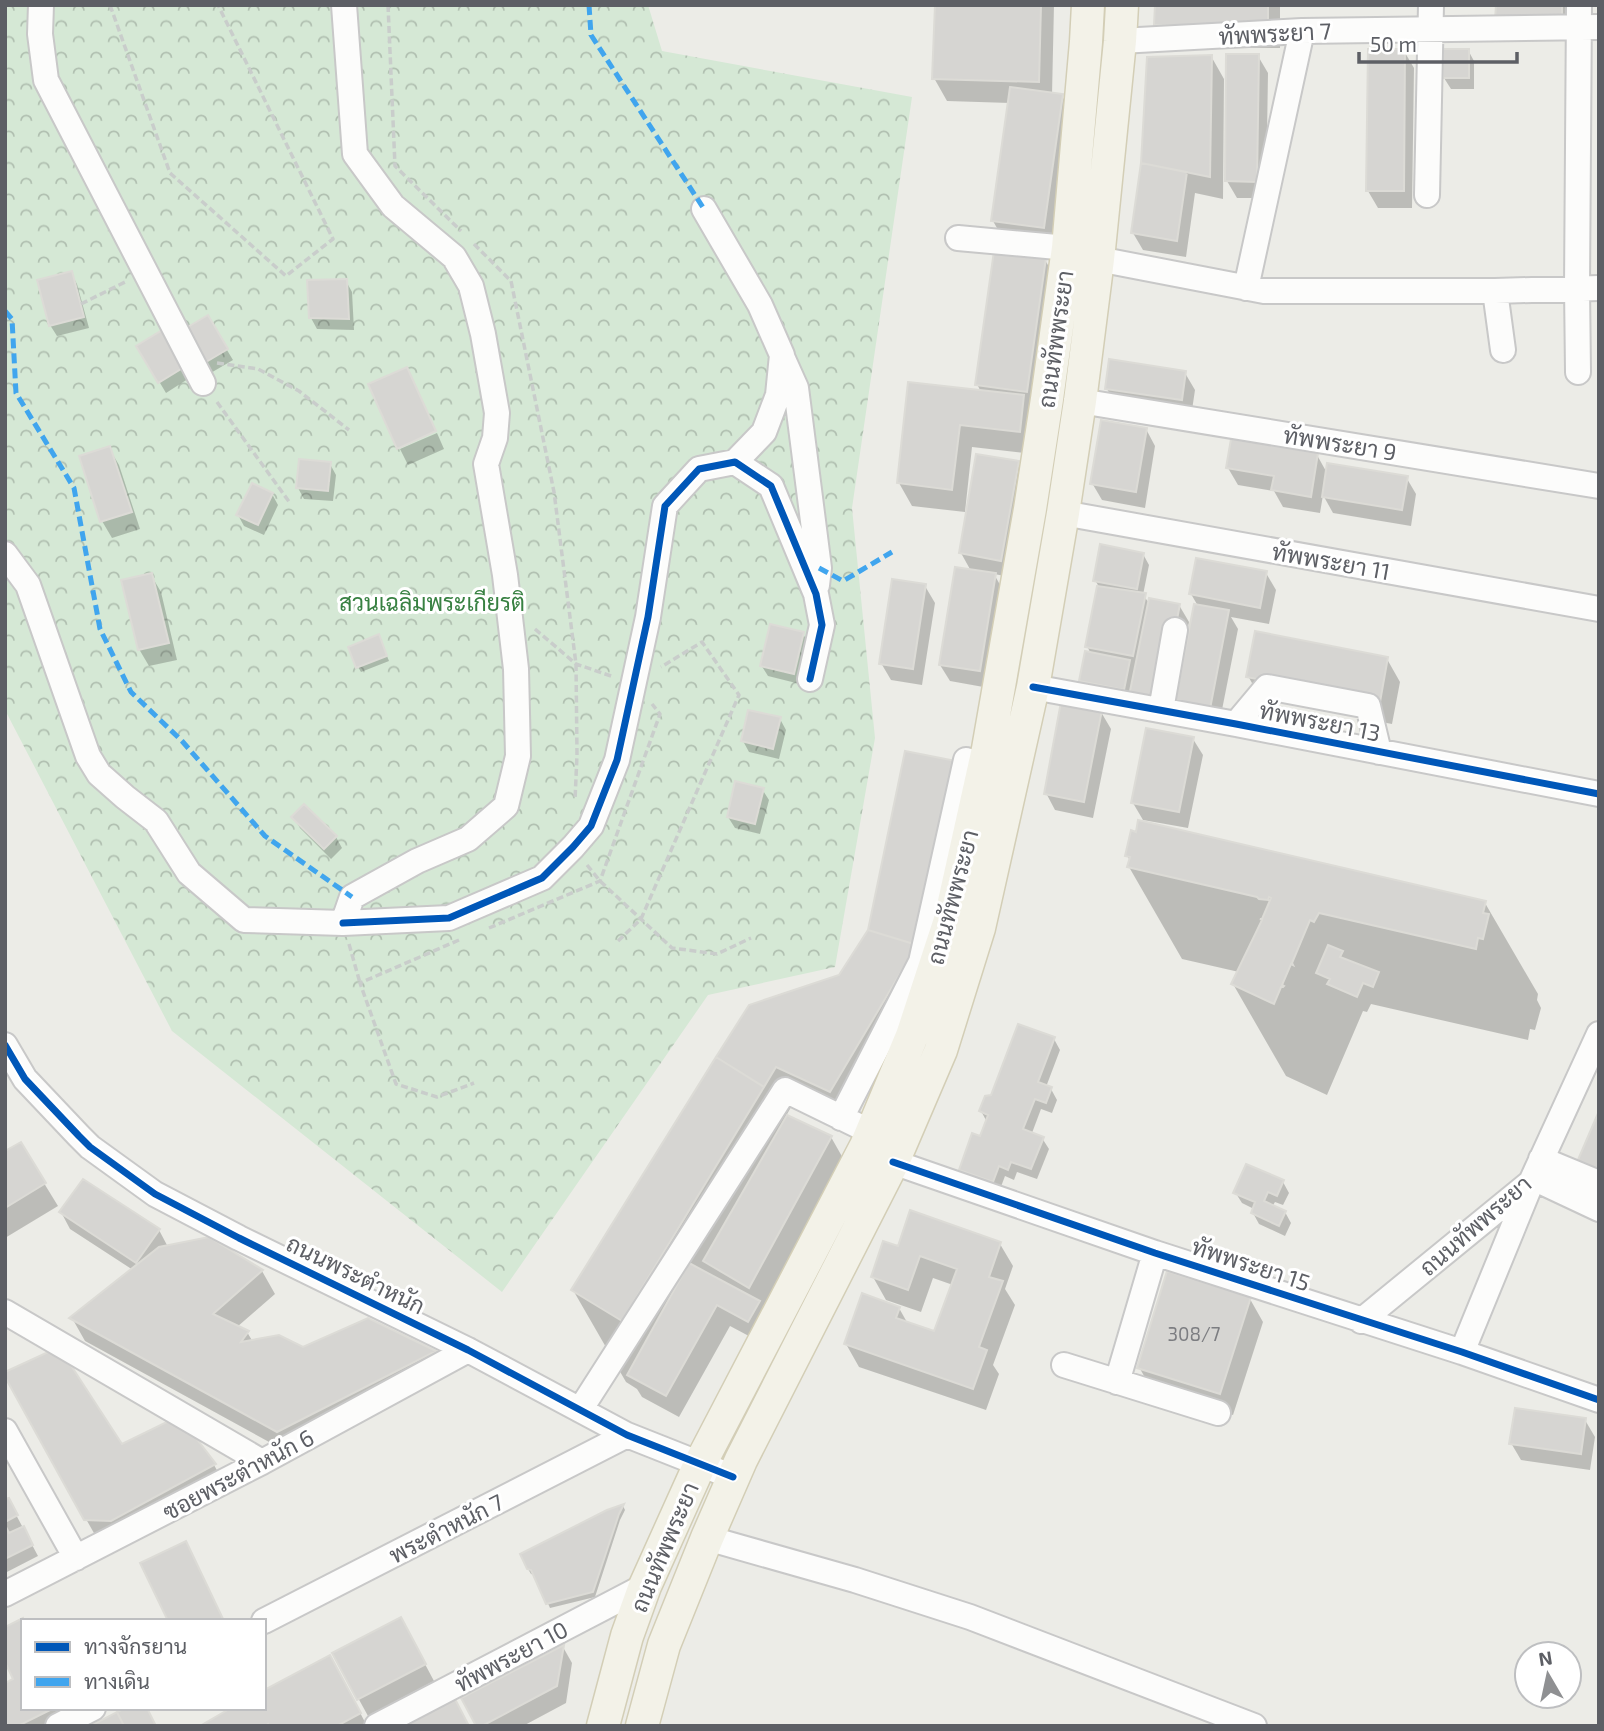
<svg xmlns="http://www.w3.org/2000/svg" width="1604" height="1731" font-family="'Exo 2',Sarabun,sans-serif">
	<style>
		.park { fill: url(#park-crowns) }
		.shadow { fill: #0003 }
		.building { fill: #d6d5d2; stroke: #dcdbd6; stroke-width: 2 }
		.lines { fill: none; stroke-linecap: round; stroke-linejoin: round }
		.minor-casing { stroke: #c8c8c8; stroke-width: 28 }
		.major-casing { stroke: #d3ceb6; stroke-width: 35 }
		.path { stroke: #c9cdcb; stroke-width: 3.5; stroke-dasharray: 7 3.5; stroke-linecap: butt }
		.minor { stroke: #fcfcfb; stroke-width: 24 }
		.major { stroke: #f3f2e8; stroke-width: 32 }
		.quiet { stroke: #40a5ee; stroke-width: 5; stroke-dasharray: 10 5; stroke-linecap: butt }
		.cycleway-casing { stroke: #fff; stroke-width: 11 }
		.cycleway { stroke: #0057b8; stroke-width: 7 }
		.labels { text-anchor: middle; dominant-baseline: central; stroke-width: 6; stroke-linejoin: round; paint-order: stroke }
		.number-label { font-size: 19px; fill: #7c7d81 }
		.street-label { font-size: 23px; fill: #5d5f65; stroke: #fff }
		.park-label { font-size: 23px; fill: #388142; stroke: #fff }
	</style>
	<defs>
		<pattern id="park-crowns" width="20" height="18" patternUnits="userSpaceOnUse" patternTransform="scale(1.75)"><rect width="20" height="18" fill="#d5e8d5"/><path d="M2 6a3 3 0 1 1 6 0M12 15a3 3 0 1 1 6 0" fill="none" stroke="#b0bfb0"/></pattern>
	</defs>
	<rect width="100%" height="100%" fill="#ecece7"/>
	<path class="park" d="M5 5H648L662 51 912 97 852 508 875 738 835 967 708 995 502 1292 172 1031 5 710Z"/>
	<path class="shadow" d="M936 5H1054L1052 95 1062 96 1075 119 1056 250 1006 244 993 221 1010 103 947 101 934 78Z
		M1156 5H1280V48L1169 47 1156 24Z
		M1497 5H1571L1570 37Z
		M1468 50 1474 61V89H1451L1444 78Z
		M1404 51 1414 68 1412 208H1378L1368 191Z
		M1211 56 1224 79 1223 199 1195 193 1186 257 1143 250 1133 233Z
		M1258 56 1268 73 1266 198H1237L1227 181Z
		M1045 260 1058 282 1033 454 972 447 965 512 912 506 899 483 981 392 977 384Z
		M71 273 77 284 89 328 57 336 50 325Z
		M346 281 352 292 354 330 317 329 311 318Z
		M207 317 233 360 209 374 183 332Z
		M163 331 191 377 166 393 138 346Z
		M1185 373 1195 390 1191 417 1116 405 1107 389Z
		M1146 429 1155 446 1145 508 1102 500 1092 483Z
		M437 433 444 449 408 465 400 449Z
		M109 448 119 465 140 529 112 538 102 521 81 457Z
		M1317 455 1327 473 1406 477 1416 494 1411 526 1333 513 1323 495 1320 513 1283 507 1274 491 1238 485 1228 468Z
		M1018 463 1028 479 1010 577 994 574 1004 592 989 688 950 681 940 665 971 571 961 553Z
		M330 464 336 475 333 501 304 499 298 488Z
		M272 494 278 505 264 535 244 526 238 515Z
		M1143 554 1149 565 1143 595 1149 603 1179 605 1189 622 1170 718 1087 692 1081 681 1091 654 1087 646 1099 587 1095 580Z
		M1266 573 1276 590 1269 624 1231 617 1238 629 1219 725 1187 719 1198 606 1191 594Z
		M151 575 161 592 177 660 149 666 139 649Z
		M925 586 935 603 922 685 891 680 881 663Z
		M803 634 809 644 800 684 768 676 761 665Z
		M381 641 389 661 361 672 358 667Z
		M1387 659 1400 682 1392 724 1261 699 1248 676Z
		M1101 712 1111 729 1093 818 1055 810 1046 793Z
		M780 719 786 730 779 759 749 752 743 741Z
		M1193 739 1203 755 1188 828 1143 820 1133 803Z
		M907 753 924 999 850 1125 795 1100 786 1116 831 1137 844 1160 762 1309 772 1325 762 1343 730 1326 679 1417 642 1397 637 1389 626 1382 573 1290 841 977 869 930Z
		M762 789 769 800 760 834 735 828 728 817Z
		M294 818 336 837 342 848 331 859 300 828Z
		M1127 855 1485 903 1538 994 1537 1000 1541 1008 1535 1030 1530 1029 1528 1040 1371 1004 1367 1012 1363 1011 1327 1095 1286 1076 1233 984 1239 972 1182 959 1129 867 1130 861Z
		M1054 1039 1060 1050 1046 1087 1051 1089 1057 1100 1052 1113 1041 1109 1032 1133 1042 1138 1049 1149 1037 1179 1017 1172 1014 1180 1005 1176 999 1192 967 1180 960 1169 981 1138 987 1122 981 1111 993 1097Z
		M20 1144 58 1206 5 1238V1153Z
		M1283 1182 1289 1193 1283 1205 1275 1202 1272 1207 1285 1212 1291 1223 1285 1236 1259 1224 1253 1213 1254 1209 1242 1203 1235 1192Z
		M61 1212 159 1230 168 1247 209 1239 262 1271 275 1294 237 1327 247 1332 253 1342 303 1349 368 1320 435 1352 448 1374 291 1454 85 1341 72 1318 133 1270 70 1229Z
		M1000 1244 1013 1266 1005 1289 1015 1305 993 1365 999 1374 986 1410 859 1367 846 1344 899 1308 908 1324 936 1334 953 1285 933 1278 921 1312 886 1300 873 1277 899 1248Z
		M1250 1299 1263 1322 1233 1415 1152 1390 1139 1367Z
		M178 1418 214 1465 227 1488 99 1542 86 1519 122 1446Z
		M1585 1420 1595 1437 1590 1470 1521 1460 1511 1443Z
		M5 1501 14 1511 38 1556 5 1573Z
		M623 1506 625 1510 620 1520 595 1597 550 1608 535 1575 531 1574 528 1569 608 1511Z
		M5 1628 23 1708H67L75 1726H5L16 1679Z
		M410 1636 434 1681 368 1716 334 1654Z
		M563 1647 572 1663 566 1703 523 1726H478Z
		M343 1680 367 1726H202L264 1708Z"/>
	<path class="building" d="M935 5H1041L1039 82 932 79Z
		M1155 5H1268V26L1154 25Z
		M1496 5H1562V21L1495 20Z
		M1368 49H1405L1404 191H1366Z
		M1443 49H1469V78H1443Z
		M1226 54H1259L1257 182 1225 181Z
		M1212 55 1210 177 1141 163 1147 57Z
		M1010 87 1063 94 1044 228 991 221Z
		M1141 163 1187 172 1177 241 1131 233Z
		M994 251 1046 258 1027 392 975 385Z
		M72 271 84 317 49 326 37 280Z
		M347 279 349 319 309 318 307 280Z
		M208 315 228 349 201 365 181 331Z
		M164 329 186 366 158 383 136 346Z
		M1109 359 1186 371 1182 400 1105 389Z
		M407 367 436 431 397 449 368 384Z
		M908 382 1024 395 1020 432 960 425 952 490 897 483Z
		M1101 420 1147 428 1136 492 1090 484Z
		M1231 439 1318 453 1311 497 1271 490 1274 476 1226 468Z
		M110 446 132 512 100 522 79 456Z
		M976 454 1019 461 1001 561 959 553Z
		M299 459 331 462 328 491 296 488Z
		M1327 463 1408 476 1402 510 1322 497Z
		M252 483 273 493 258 525 236 515Z
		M1100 544 1144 553 1137 589 1093 581Z
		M1196 558 1267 571 1260 608 1189 594Z
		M955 567 996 573 980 671 939 665Z
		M152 573 169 643 138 650 121 580Z
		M892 579 926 584 913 669 879 664Z
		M1097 586 1146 593 1133 656 1085 647Z
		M1149 598 1180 604 1161 702 1129 696Z
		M1194 604 1229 610 1210 709 1175 702Z
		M770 624 804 632 794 674 760 666Z
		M1255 631 1388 657 1380 702 1246 677Z
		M379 634 387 656 356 668 348 647Z
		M1085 651 1130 660 1124 690 1079 681Z
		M1061 702 1102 710 1084 802 1044 794Z
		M748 710 781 717 773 749 741 741Z
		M1146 728 1194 737 1179 812 1131 803Z
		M905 751 956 761 917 945 868 930Z
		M735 781 764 788 755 824 727 817Z
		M304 804 337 836 324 849 291 817Z
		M1138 820 1486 901 1483 913 1489 914 1483 939 1478 938 1476 949 1319 913 1314 922 1310 920 1292 963 1293 965 1291 964 1282 985 1284 986 1283 987H1281L1274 1004 1231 984 1262 920 1260 919H1262L1271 898 1269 897 1268 900 1259 899 1257 897 1127 867 1130 857 1125 856 1131 830 1136 832Z
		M868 930 917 945 830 1092 776 1067 764 1087 716 1057 749 1005 839 975Z
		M1328 945 1343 951 1340 957 1379 972 1373 987 1363 983 1357 997 1327 984 1330 979 1316 973Z
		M1018 1024 1055 1037 1038 1082 1052 1087 1046 1103 1035 1099 1023 1129 1044 1137 1031 1169 1011 1162 1008 1170 999 1166 993 1182 959 1170 972 1133 980 1136 988 1115 979 1111 985 1096 991 1095Z
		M716 1057 764 1087 622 1321 571 1290Z
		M1599 1111V1180L1574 1169Z
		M787 1115 832 1136 749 1288 703 1261Z
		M21 1142 46 1183 5 1208V1151Z
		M1246 1164 1284 1180 1277 1196 1268 1192 1264 1201 1286 1211 1279 1226 1251 1213 1255 1202 1233 1193Z
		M83 1179 160 1229 136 1263 59 1212Z
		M910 1210 1001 1242 989 1277 1003 1281 979 1347 987 1350 973 1389 844 1344 862 1293 900 1307 896 1318 934 1331 957 1269 920 1256 908 1290 871 1277 883 1241 898 1246Z
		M209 1237 263 1270 213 1314 249 1331 241 1342 279 1335 303 1347 368 1318 436 1351 277 1432 69 1318 159 1247Z
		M689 1263 760 1301 748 1322 717 1305 666 1396 627 1375Z
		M1167 1271 1251 1297 1220 1394 1137 1368Z
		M59 1347 122 1444 179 1416 216 1464 111 1521 84 1520 5 1377V1372Z
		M1515 1408 1586 1418 1581 1454 1509 1444Z
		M9 1498 18 1515 5 1522V1499Z
		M624 1504 619 1514 593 1592 546 1604 531 1570 527 1569 520 1554 607 1510Z
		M5 1525 9 1533 24 1526 33 1545 5 1559Z
		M186 1541 224 1621H168L140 1563Z
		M401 1617 426 1664 357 1700 332 1653Z
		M23 1618 24 1621H23V1708H54L18 1726H5V1683L13 1679 5 1662V1627Z
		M564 1645 557 1686 482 1726H476L461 1698Z
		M330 1655 361 1713 337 1726H269L268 1724 265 1726H200L231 1708H264V1690Z
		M455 1699 469 1726H403Z
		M126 1708H147L156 1726H124L117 1712Z
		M117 1712 124 1726H92V1725Z"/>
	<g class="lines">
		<defs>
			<path id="minor" d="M41 5 40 34 46 80 203 383
				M1120 41 1302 31 1599 27
				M1427 195 1431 5
				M704 209 760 305 782 355 778 395 764 432 735 462
				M958 238 1068 248
				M1098 259 1264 291H1495L1599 288
				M1246 288 1302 31
				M1495 291 1503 350
				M783 359 796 388 819 568 817 585
				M1578 372 1577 287 1579 5
				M1080 401 1599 486
				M1063 513 1599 609
				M5 554 28 585 88 756 99 774 125 797 156 821 189 873 244 920 343 923 352 897 417 861 468 839 506 806 518 756 516 669 505 575 486 464 495 438 497 413 483 334 471 286 454 257 393 206 355 154 344 5
				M1033 687 1236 724 1599 794
				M1161 710 1175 630
				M1236 724 1267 687 1368 706 1379 752
				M343 923 449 918 542 878 573 847 591 826 617 760 648 617 665 506 699 469 735 462 771 486 816 594 822 625 810 679
				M5 1045 25 1079 79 1136 90 1147 155 1194 239 1238 468 1350 627 1435 733 1477
				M841 1118 921 962 966 760 984 765
				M1541 1159 1599 1183
				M893 1162 1155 1253 1462 1352 1599 1400
				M1533 1178 1599 1209
				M5 1312 262 1462
				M1361 1321 1531 1182 1599 1034
				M1462 1352 1530 1186
				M1064 1365 1218 1413
				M1117 1382 1155 1253
				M580 1410 785 1090 871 1132
				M5 1431 76 1558
				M707 1538 855 1580 970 1617 1254 1726
				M5 1594 262 1462 468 1350
				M264 1621 627 1435
				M58 1726 93 1708
				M377 1726 645 1586"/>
			<path id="major" d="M603 1726 627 1636 645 1586 700 1464 866 1146 912 1036 950 920 988 749 1030 509 1047 399 1068 248 1086 42 1088 5
				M642 1726 664 1645 707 1538 741 1460 893 1162 941 1050 979 928 1033 687 1063 513 1080 401 1098 259 1120 41 1122 5"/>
		</defs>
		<use href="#minor" class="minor-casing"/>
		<use href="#major" class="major-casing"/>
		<path class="path" d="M110 5 170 173 286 276 333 239 218 5
			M388 5 395 166 461 231
			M474 244 511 281 554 492 576 664 577 755 575 800
			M81 304 125 282
			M217 363 258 369 299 391 349 430
			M217 402 290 503
			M535 629 576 664 614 677
			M587 865 600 881 672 948 717 954 751 938
			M489 928 600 881 660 714 652 704
			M459 940 360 983 396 1084 437 1097 474 1083
			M618 941 641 919 739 695 702 642 661 667
			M349 944 360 983"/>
		<use href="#minor" class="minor"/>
		<use href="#major" class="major"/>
		<path class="quiet" d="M589 5 591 35 704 209
			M5 311 12 319 16 393 74 488 100 629 131 692 182 741 265 836 352 897
			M819 568 843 581 892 552"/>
		<defs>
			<path id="cycleway" d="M1033 687 1236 724 1599 794
				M343 923 449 918 542 878 573 847 591 826 617 760 648 617 665 506 699 469 735 462 771 486 816 594 822 625 810 679
				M5 1045 25 1079 79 1136 90 1147 155 1194 239 1238 468 1350 627 1435 733 1477
				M893 1162 1155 1253 1462 1352 1599 1400"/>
		</defs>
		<use href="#cycleway" class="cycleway-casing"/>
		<use href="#cycleway" class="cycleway"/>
	</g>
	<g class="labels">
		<g class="number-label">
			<text x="1194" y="1333">308/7</text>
		</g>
		<g class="street-label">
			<text transform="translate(1275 33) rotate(-3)">ทัพพระยา 7</text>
			<text transform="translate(1055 339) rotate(-82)">ถนนทัพพระยา</text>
			<text transform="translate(1340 443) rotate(9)">ทัพพระยา 9</text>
			<text transform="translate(1331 561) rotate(10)">ทัพพระยา 11</text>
			<text transform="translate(1320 721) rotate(11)">ทัพพระยา 13</text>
			<text transform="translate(952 897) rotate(-75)">ถนนทัพพระยา</text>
			<text transform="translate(1475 1225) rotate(-41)">ถนนทัพพระยา</text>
			<text transform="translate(1251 1264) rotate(18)">ทัพพระยา 15</text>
			<text transform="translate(356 1274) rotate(26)">ถนนพระตำหนัก</text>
			<text transform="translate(238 1474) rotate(-28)">ซอยพระตำหนัก 6</text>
			<text transform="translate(446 1528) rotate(-27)">พระตำหนัก 7</text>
			<text transform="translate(664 1547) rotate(-67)">ถนนทัพพระยา</text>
			<text transform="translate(511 1656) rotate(-28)">ทัพพระยา 10</text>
		</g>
		<g class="park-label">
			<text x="432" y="602">สวนเฉลิมพระเกียรติ</text>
		</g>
	</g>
	<rect width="1604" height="1731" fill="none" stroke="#5d5f65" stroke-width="14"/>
	<rect x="21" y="1619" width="245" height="91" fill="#ffffff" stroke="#bebfc1" stroke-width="2"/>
	<rect x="35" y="1642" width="35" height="10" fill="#0057b8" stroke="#bebfc1" stroke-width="2"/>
	<text x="84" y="1654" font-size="21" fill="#5d5f65">ทางจักรยาน</text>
	<rect x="35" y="1677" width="35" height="10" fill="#40a5ee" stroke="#bebfc1" stroke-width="2"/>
	<text x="84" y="1689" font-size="21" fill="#5d5f65">ทางเดิน</text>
	<g transform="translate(1548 1675) rotate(351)"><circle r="33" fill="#ffffff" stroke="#bebfc1" stroke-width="2"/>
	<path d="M0-5L12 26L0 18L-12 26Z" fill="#8f9092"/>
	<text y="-10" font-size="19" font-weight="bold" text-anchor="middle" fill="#5d5f65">N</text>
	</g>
	<path d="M1359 52v10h158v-10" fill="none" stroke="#5d5f65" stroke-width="3.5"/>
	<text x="1370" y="52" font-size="21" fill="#5d5f65" stroke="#ffffff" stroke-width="5" paint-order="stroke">50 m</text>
</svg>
